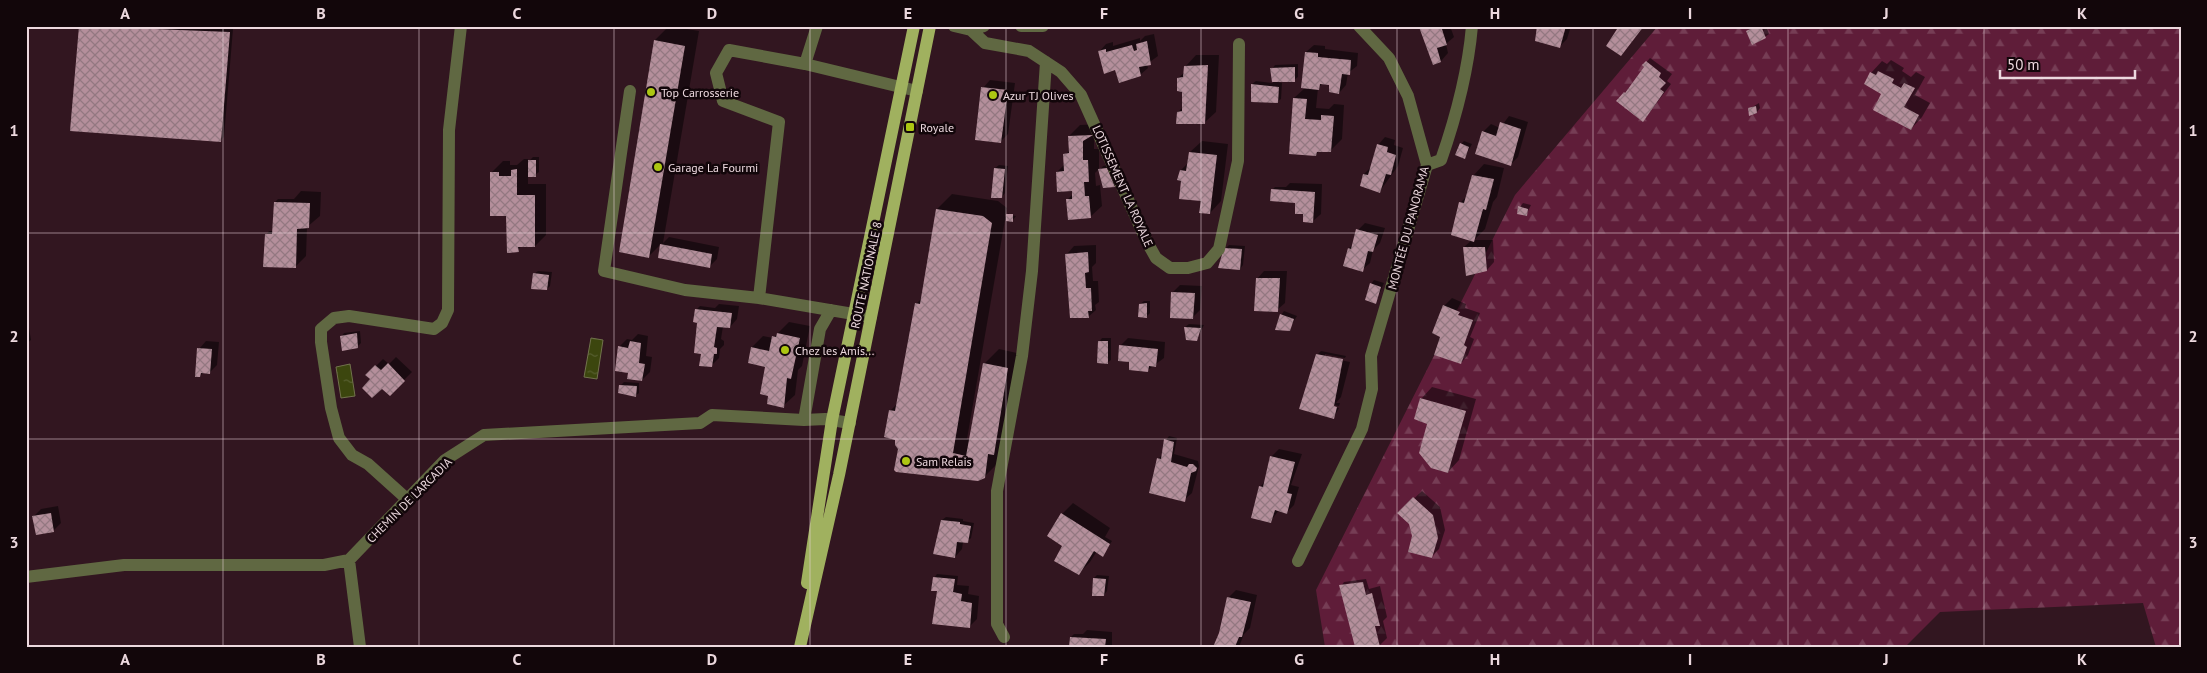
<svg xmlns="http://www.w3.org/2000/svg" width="2207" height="673" font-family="'PT Sans',sans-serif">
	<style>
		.forest { fill: url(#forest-firs) }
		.water { fill: url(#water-ripples); stroke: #71724c }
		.shadow { fill: #0007 }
		.building { fill: url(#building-cross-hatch) }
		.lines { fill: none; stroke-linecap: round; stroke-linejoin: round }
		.minor { stroke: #606842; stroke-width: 12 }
		.major { stroke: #a0b15f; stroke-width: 12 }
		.grid { fill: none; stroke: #ecd8de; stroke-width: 1; stroke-opacity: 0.55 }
		.poi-dot { fill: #acc612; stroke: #12060a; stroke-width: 2 }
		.labels { text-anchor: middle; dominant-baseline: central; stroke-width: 5; stroke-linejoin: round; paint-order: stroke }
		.poi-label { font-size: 12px; fill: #ecd8de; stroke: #12060a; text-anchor: start }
		.street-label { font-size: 12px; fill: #ecd8de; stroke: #12060a }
		.neatline { fill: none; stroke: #ecd8de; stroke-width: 2 }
		.grid-label { font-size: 16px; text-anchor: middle; font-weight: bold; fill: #ecd8de }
	</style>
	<defs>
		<pattern id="forest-firs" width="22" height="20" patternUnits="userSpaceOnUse" patternTransform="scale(1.25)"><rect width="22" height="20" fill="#5f1d39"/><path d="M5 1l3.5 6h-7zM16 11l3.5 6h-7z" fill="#763d55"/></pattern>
		<pattern id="water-ripples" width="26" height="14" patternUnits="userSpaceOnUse" patternTransform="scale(1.25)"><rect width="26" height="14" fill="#3c460e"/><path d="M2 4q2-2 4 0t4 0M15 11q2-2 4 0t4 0" fill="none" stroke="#586031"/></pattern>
		<pattern id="building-cross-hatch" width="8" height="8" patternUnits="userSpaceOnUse" patternTransform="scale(1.25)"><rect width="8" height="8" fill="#b48f9b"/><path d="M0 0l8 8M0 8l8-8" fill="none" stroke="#937881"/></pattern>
	</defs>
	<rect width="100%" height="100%" fill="#321620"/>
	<path class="forest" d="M1658 26H2181V647H2156L2143 603 1940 612 1905 647H1325L1316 590 1515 195Z"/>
	<path class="water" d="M591 338 603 340 597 379 584 377Z
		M350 364 355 396 341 398 336 367Z"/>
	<path class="shadow" d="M80 26H182L233 29 224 137 221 140Z
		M669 26 699 31 663 243 669 237 719 247 717 259 710 266 660 257 662 243 648 257 655 40Z
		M1450 26 1454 37 1446 44 1448 53 1441 61 1420 27Z
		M1539 26H1571L1567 39 1560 46Z
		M1753 26H1766L1769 34 1765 37 1747 31Z
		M1154 34 1158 56 1147 64 1148 68 1140 75 1115 68 1099 52 1106 44 1113 42V46L1140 38V41L1145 36Z
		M1314 45 1325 46V49L1358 53 1357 66 1348 73 1346 85 1339 93 1330 84 1323 83 1318 88 1316 108 1329 109 1334 104 1344 105 1342 139 1330 151H1319L1316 155 1294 98 1306 87V52Z
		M1196 55H1219L1216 112 1204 123 1178 112 1183 107 1184 90 1178 78 1185 72V67Z
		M1650 58 1672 74 1667 81 1671 84 1643 121 1618 101 1647 66 1644 65Z
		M1891 60 1904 68 1902 71 1911 77 1916 72 1925 77 1915 95 1930 103 1922 117 1911 129 1883 94 1871 73 1882 61 1887 64Z
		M1298 64V77L1294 80 1273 81 1282 83 1281 99 1277 102 1252 101V84L1256 81 1273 83 1272 69 1275 65Z
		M990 80 1015 83 1008 134 1001 141 983 88Z
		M1759 103 1760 108 1757 112 1749 109Z
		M1509 116 1528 122 1518 157 1511 164 1483 132 1491 124 1500 128Z
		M1102 124 1094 132V149H1099V169L1095 173 1096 186 1100 185 1102 206 1090 217 1067 200 1073 194V189L1057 172 1065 164V155L1070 150 1069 136 1080 125Z
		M1385 137 1395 140 1394 145 1403 148 1398 166 1380 191 1361 185 1364 174 1371 167 1378 145Z
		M1202 141 1228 144 1221 201 1210 213 1202 200 1183 180 1181 170 1189 162 1190 152Z
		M1464 141 1472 144 1465 157 1461 144Z
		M533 157H539V172L535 175 528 176V184H546V235L535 246H521L518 251 492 172 503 161H510V165H517L524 159H528V162Z
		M1484 164 1504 168 1497 197 1493 202 1485 229 1474 240H1493L1494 262 1487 270 1464 247 1472 240 1453 234 1461 202 1468 195 1473 176Z
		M999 165 1008 166 1005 193 1002 197 995 168Z
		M1111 165 1118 182 1114 186 1100 170 1103 166Z
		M1290 183 1322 184 1321 214 1313 221 1296 201 1272 190 1275 187H1286Z
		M301 191 321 192 320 216 307 227 306 256 295 267 266 235 269 231H274L275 202 278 199H294Z
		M952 194 998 201 1007 208 1005 217 1009 213V215L1016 216 1013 220H1005L967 439H970L984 364 999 349 1022 354 999 462 984 477 899 448 890 411 898 403 916 304 922 298 937 209Z
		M1523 203 1531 205 1526 215 1520 207Z
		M1365 223 1385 228 1380 243 1373 250 1370 263 1362 270 1349 248 1354 244 1358 230Z
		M1096 245V263L1092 267 1093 281H1098L1099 302 1095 305 1096 310 1088 317 1067 254 1074 246Z
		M1229 245 1245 246 1243 265 1240 269 1225 249Z
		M538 271 552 272 550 286 547 289 534 274Z
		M1264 271H1287L1285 303 1277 310 1257 279Z
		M1374 280 1384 283 1376 302 1371 284Z
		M1180 285 1202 286 1200 310 1193 317 1173 292Z
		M1452 298 1466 304 1465 308 1480 313 1470 337 1474 339 1468 355 1461 363 1442 336 1444 306Z
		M1144 301H1150V313L1146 317 1140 304Z
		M719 304 739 306 737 319 730 327 723 326 721 339 724 341V345L720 349 719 358 711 366 702 353 697 309 700 306 715 308Z
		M1284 311 1297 316 1289 329 1281 315Z
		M789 322 810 326 802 366 798 370 795 395 783 406 766 366 752 347 763 336 773 338Z
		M1189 324 1204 325 1196 340 1185 327Z
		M29 328 31 340 26 344V329Z
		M360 331 361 343 358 346 341 337 344 333Z
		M638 334 648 336 646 356 652 357 650 372 642 380 629 371 619 347 627 339 632 340Z
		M1102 338H1111V360L1107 363 1099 342Z
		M1128 338 1165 342 1164 358 1148 370 1130 361 1120 346Z
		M206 341 219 342 217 365 210 372H204L200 376 199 349Z
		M1321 351 1346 356 1345 358 1325 354V357L1350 362 1341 397 1336 403H1340L1339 406 1334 405 1331 407 1339 408 1334 417 1317 355Z
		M396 357 412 372 390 394 367 375 383 359 389 364Z
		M624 382 639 383V393L635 396 621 385Z
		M1432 387 1476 399 1459 460 1448 472 1421 399Z
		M1169 436 1177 438 1174 454 1198 461 1199 466 1192 493 1184 500 1158 459 1163 454 1166 440Z
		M1279 449 1302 454 1291 485 1299 487 1294 505 1287 512 1279 510 1270 522 1260 487 1266 480 1271 457Z
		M1422 491 1440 507 1445 530 1439 549 1431 557 1413 536 1410 524 1399 513Z
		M1073 503 1110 528 1105 537 1112 541 1103 555 1097 551 1090 562 1079 573 1064 546 1062 514Z
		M58 506 61 523 53 531 34 516 41 509Z
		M946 517 963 519V521L974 523 971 538 967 542H963L962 549 955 557 942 520Z
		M937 574 958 576 957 585 969 586 968 594 979 596 977 619 969 627 938 590 934 578Z
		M1097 575 1109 576 1107 591 1104 595 1094 578Z
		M1366 579 1369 589 1380 586 1387 617 1383 621 1387 638 1379 646 1341 586 1344 582Z
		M1236 590 1257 595 1250 628 1244 634 1239 647H1214L1220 633 1228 598Z
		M1087 630 1112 632V647H1070L1071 637 1074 634H1083Z
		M1906 645H1927V647H1905Z"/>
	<path class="building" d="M79 26 230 32 221 142 70 131Z
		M1441 26 1447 45 1437 48 1441 62 1433 65 1419 27Z
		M1537 26H1566L1560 48 1535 41Z
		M1619 26H1644L1621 56 1606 46Z
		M1756 26H1761L1766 38 1752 45 1746 31Z
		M654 40 685 46 649 258 619 252Z
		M1147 41 1151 65 1139 67 1141 76 1119 83 1115 70 1104 74 1098 51 1106 49V52L1132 45 1134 51 1137 50 1136 44Z
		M1305 52 1318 53V57L1351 60 1350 75 1342 74 1339 94 1329 92V85L1320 84 1319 90 1301 88Z
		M1646 61 1661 73 1659 77 1666 83 1660 89 1664 92 1643 122 1616 101 1624 92 1625 93 1644 67 1642 65Z
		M1208 65 1205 124H1176L1177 112 1182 111V92L1177 91V78L1183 77 1184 66Z
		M1295 67V82H1272L1270 68Z
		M1878 71 1894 79 1892 83 1901 88 1904 83 1915 88 1904 107 1919 115 1911 130 1873 110 1881 94 1864 84 1870 72 1876 75Z
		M1251 84 1279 87 1278 103 1251 102Z
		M981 87 1008 90 1001 143 975 140Z
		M1293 98 1307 99 1305 119 1321 120V115L1334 116 1331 152H1317L1316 156 1289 154Z
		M1756 106 1757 113 1749 116 1748 108Z
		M1500 122 1521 129 1511 166 1475 154 1482 131 1496 136Z
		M1093 135 1083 141V160H1088L1089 182H1084L1085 196H1089L1091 218 1068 220 1066 199H1072V191L1057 192 1056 172 1064 171 1063 154 1069 153 1068 136Z
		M1460 143 1469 147 1465 159 1455 155Z
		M1377 144 1388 147 1387 152 1396 155 1391 175 1386 174 1380 193 1360 186 1363 174 1368 175Z
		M1189 152 1217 155 1210 214 1199 213 1201 201 1179 199 1181 181 1177 180 1180 170 1186 171Z
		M528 160H536V177H528Z
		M994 168 1005 169 1002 198H991Z
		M1107 168 1115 187 1103 188 1098 169Z
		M517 169V195H535V247H518L519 252 507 253 506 216H490V172H499V176H511V170Z
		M1472 175 1494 179 1486 210 1483 209 1474 242 1451 235 1459 202 1464 203Z
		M1271 189 1315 192 1313 223 1303 222V214H1295V203L1270 201Z
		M274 202 310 203 309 228 297 229 296 268 263 267 265 234H272Z
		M1518 206 1528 209 1527 216 1517 214Z
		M936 209 983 216 992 223 953 453 966 456 983 363 1008 368 994 455 988 454 985 478 978 481 896 472 894 470 898 449 895 445V440L884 437 889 410 895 411 915 303 920 304Z
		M1006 214H1013V222L1006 221Z
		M1356 229 1378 235 1373 252 1368 251 1363 272 1343 266 1348 248 1351 249Z
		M660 244 712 254 710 268 658 258Z
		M1463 247H1485L1487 271 1466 276Z
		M1224 248 1242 249 1240 270 1218 268Z
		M1088 252 1089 272 1085 273 1086 288H1091L1092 311H1088L1089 318H1070L1065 254Z
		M533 273 549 275 547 290 531 289Z
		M1256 278H1280L1278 312 1254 311Z
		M1370 283 1381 287 1376 304 1365 300Z
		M1171 292 1195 293 1193 319 1170 318Z
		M1147 303V318L1138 317 1139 304Z
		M1443 305 1460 312 1458 315 1473 320 1464 345 1467 347 1461 364 1434 355 1440 337 1432 333Z
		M695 309 732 313 730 328 717 327 714 347 717 348V354H714L712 367 699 366 701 354 694 353 697 323 693 322Z
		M1280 314 1294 319 1290 331 1275 330Z
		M1184 327 1201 328 1197 341 1186 340Z
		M357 333 358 348 342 351 340 336Z
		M777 333 800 338 791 379 787 378 784 408 767 404 768 396 760 394 765 367 748 363 751 347 769 351 772 336 776 337Z
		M630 341 641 343 639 363 645 364 642 381 627 379 628 373 615 371 618 346 628 348Z
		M1098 341H1108V364L1097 363Z
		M1119 345 1158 349 1156 367 1149 366 1148 372 1129 370V362L1118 361Z
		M197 348 212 349 210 374 201 373 200 377H195Z
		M1316 354 1343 359 1334 406 1337 407 1334 419 1299 409Z
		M388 363 405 381 390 396 382 389 372 398 362 388 370 379 365 375 375 365 381 370Z
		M619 385 637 386 636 397 618 393Z
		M1420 398 1466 411 1448 473 1431 468 1419 453 1427 424 1414 419Z
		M1164 439 1174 442 1171 462 1187 467 1189 464H1193L1197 468 1196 471 1191 473 1185 502 1149 493 1157 458 1161 459Z
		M1270 456 1295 462 1287 493 1292 494 1287 514 1275 510 1271 523 1251 518 1259 486 1263 487Z
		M1413 497 1433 515 1438 538 1432 558 1408 552 1412 536 1409 524 1397 513Z
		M51 513 54 532 36 535 32 516Z
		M1061 513 1110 544 1103 557 1094 551 1079 575 1054 561 1062 546 1047 536Z
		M941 520 960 522V524L971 526 968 543 957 542 955 558 933 554Z
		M933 577 955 579 953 592 962 594 961 601 972 603 970 628 932 624 937 591H931Z
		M1093 578 1106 579 1104 596H1092Z
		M1363 582 1366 595 1372 593 1380 626H1375L1380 647H1355L1339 585Z
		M1227 597 1251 602 1242 637H1239L1235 647H1213L1219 633Z
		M1070 637 1106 639 1105 647H1069Z"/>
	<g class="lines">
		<path class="minor" d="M954 26 971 30 984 26
			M1021 26H1043
			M971 30 985 43 1029 51 1061 72 1081 95 1147 242 1156 258 1170 268H1188L1207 263 1219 249 1238 161 1239 44
			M805 64 817 26
			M630 91 604 271 685 290 759 298
			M1427 165 1441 160C1456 117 1468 72 1472 26
			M871 317 759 298 779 122 723 101 716 73 729 50 805 64 917 91
			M804 420 820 329 831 310
			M408 500 368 464 352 455 339 438 331 408 321 342V329L334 318 349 316 434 329 442 323 448 310 449 130 461 26
			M349 560 360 647
			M1298 561 1362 429 1372 389 1371 356 1427 165 1408 96 1389 58 1359 26
			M26 577 124 565H324L349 560 445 460 484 435 700 423 712 415 804 420 825 419 850 423
			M1004 637 997 624V491L1022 356 1032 271 1046 62"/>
		<path class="major" d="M807 583 832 420 914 26
			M800 647 839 475 930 26"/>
	</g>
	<path class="grid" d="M223 26V647M419 26V647M614 26V647M810 26V647M1006 26V647M1201 26V647M1397 26V647M1593 26V647M1788 26V647M1984 26V647M26 233H2181M26 439H2181"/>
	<g class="poi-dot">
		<circle cx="651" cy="92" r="5"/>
		<circle cx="993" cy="95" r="5"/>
		<rect x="905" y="122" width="10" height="10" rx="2.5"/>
		<circle cx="658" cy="167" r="5"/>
		<circle cx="785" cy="350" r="5"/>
		<circle cx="906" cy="461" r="5"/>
	</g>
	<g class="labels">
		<g class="poi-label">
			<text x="661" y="92">Top Carrosserie</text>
			<text x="1003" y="95">Azur TJ Olives</text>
			<text x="920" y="127">Royale</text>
			<text x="668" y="167">Garage La Fourmi</text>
			<text x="795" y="350">Chez les Amis...</text>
			<text x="916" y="461">Sam Relais</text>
		</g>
		<g class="street-label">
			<text transform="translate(1123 186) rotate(66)">LOTISSEMENT LA ROYALE</text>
			<text transform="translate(1408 228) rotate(-75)">MONTÉE DU PANORAMA</text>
			<text transform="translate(866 275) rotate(-78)">ROUTE NATIONALE 8</text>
			<text transform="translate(409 500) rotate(-45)">CHEMIN DE L'ARCADIA</text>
		</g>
	</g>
	<rect width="2207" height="673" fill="none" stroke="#12060a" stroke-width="55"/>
	<path d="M2000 70v8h135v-8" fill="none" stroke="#ecd8de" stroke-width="2.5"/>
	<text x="2007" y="70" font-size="15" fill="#ecd8de" stroke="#12060a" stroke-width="4" paint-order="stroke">50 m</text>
	<rect x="28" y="28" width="2152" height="618" class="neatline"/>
	<g class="grid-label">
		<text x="125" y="19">A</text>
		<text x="321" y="19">B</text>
		<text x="517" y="19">C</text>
		<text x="712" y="19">D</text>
		<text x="908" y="19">E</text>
		<text x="1104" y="19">F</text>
		<text x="1299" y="19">G</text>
		<text x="1495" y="19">H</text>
		<text x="1690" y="19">I</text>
		<text x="1886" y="19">J</text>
		<text x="2082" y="19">K</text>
		<text x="14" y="136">1</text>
		<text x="2193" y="136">1</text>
		<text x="14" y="342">2</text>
		<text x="2193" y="342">2</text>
		<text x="14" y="548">3</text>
		<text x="2193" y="548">3</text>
		<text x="125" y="665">A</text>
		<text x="321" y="665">B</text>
		<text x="517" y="665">C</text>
		<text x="712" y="665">D</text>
		<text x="908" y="665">E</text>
		<text x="1104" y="665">F</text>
		<text x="1299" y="665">G</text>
		<text x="1495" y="665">H</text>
		<text x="1690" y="665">I</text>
		<text x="1886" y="665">J</text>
		<text x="2082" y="665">K</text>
	</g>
</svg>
